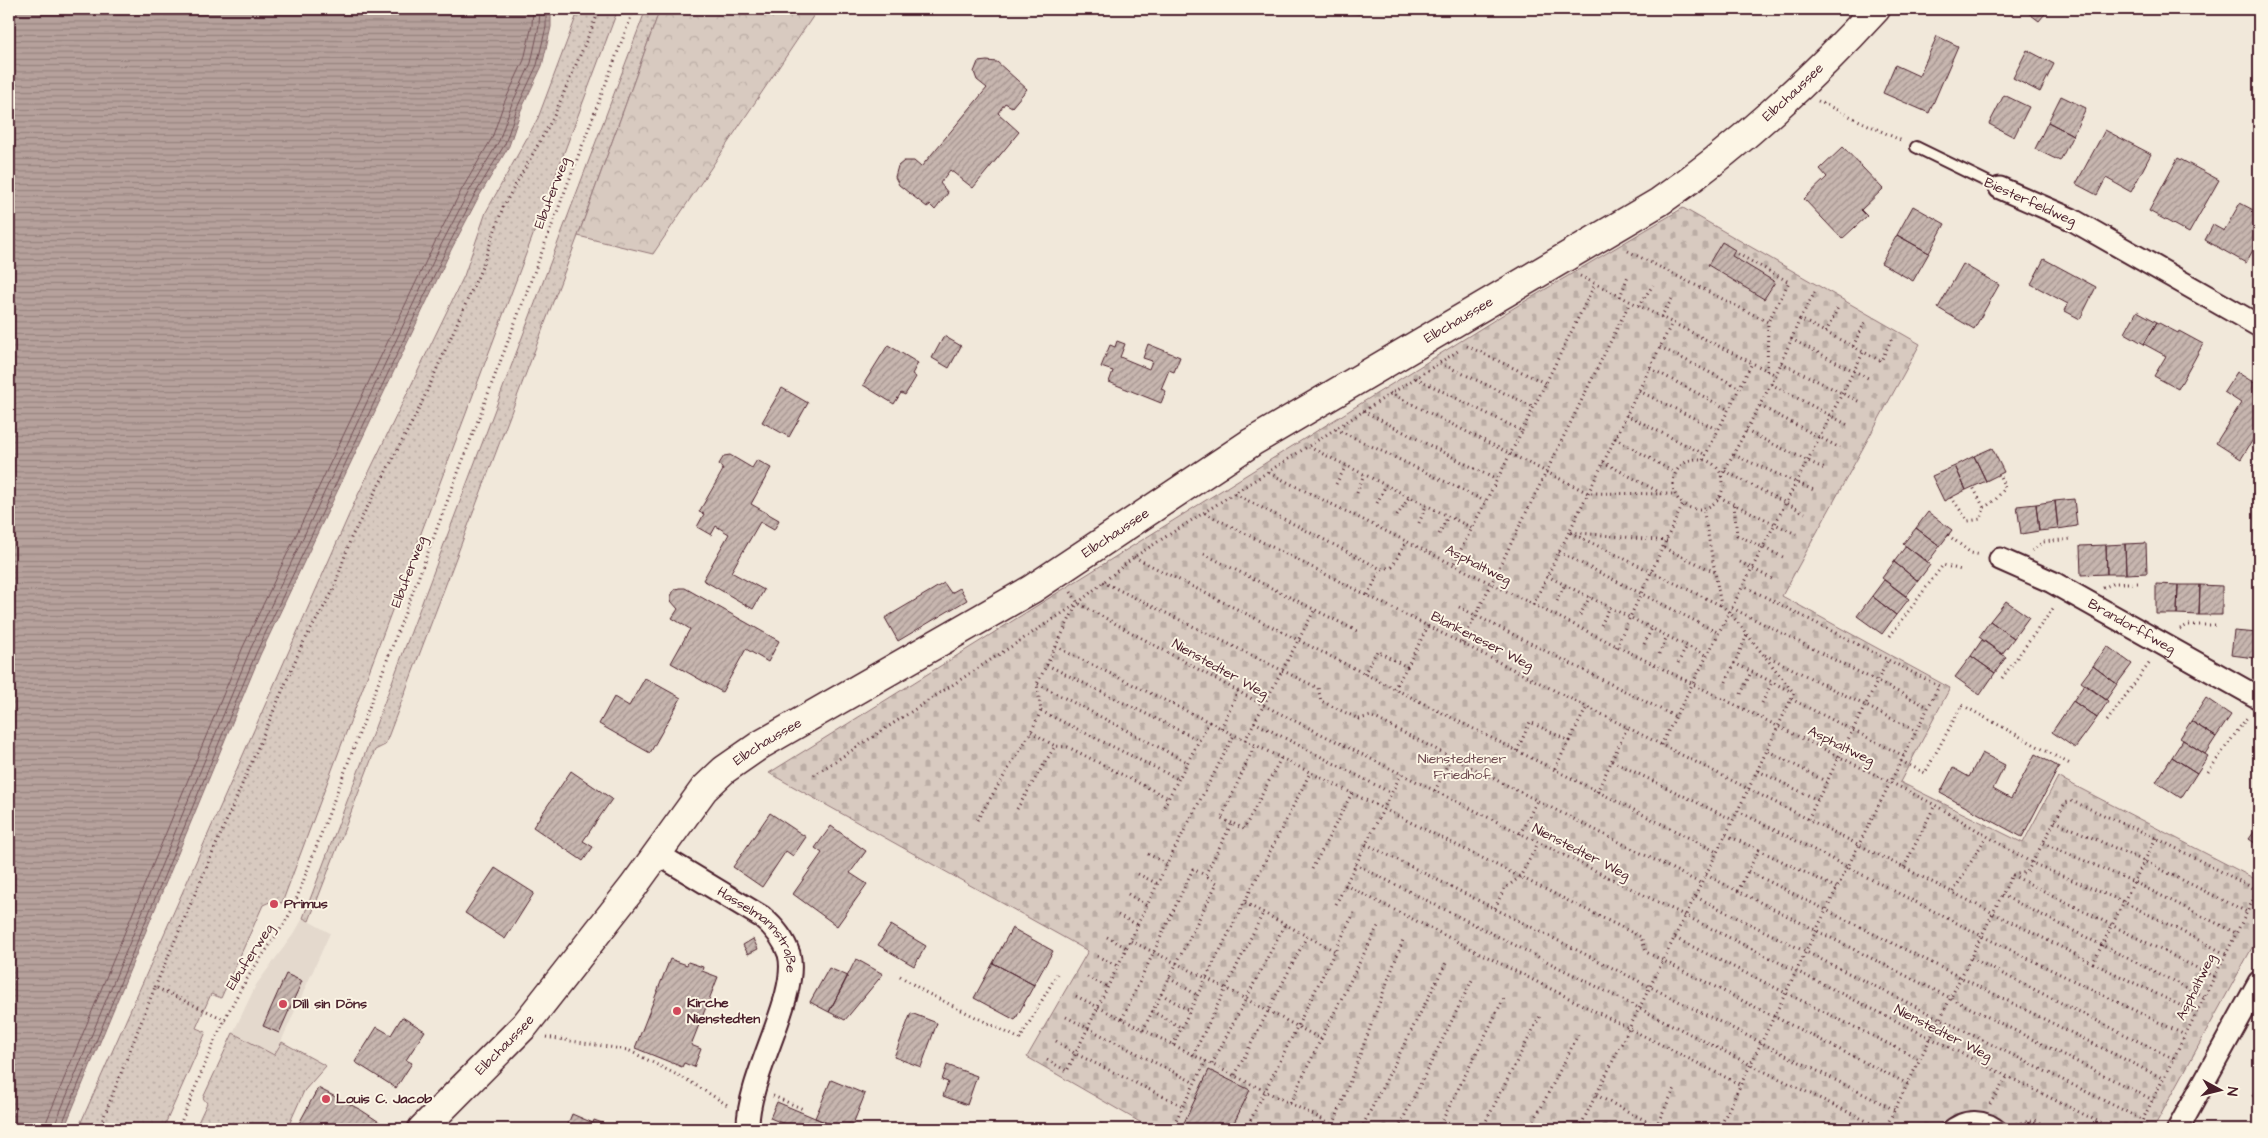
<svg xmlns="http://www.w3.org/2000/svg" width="2268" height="1138" font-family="'Architects Daughter',sans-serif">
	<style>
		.built { fill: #e4d9cd }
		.grass { fill: url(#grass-dots); stroke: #917476 }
		.forest { fill: url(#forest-crowns); stroke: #917476 }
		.cemetery { fill: url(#cemetery-stones); stroke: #917476 }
		.water { fill: url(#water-rules); stroke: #8b6d6f }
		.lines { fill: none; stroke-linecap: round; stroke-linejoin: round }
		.shore { stroke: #755358; stroke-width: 1 }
		.building { fill: url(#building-hatch); stroke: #4a1f2b }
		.lane-casing { stroke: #4a1f2b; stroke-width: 14 }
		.street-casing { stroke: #4a1f2b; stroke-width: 25 }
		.secondary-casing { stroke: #4a1f2b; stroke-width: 31 }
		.path { stroke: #4a1f2b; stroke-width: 3; stroke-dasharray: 1 4; stroke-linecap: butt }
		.lane { stroke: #fcf5e5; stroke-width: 10 }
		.street { stroke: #fcf5e5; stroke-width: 21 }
		.secondary { stroke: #fcf5e5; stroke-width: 28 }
		.poi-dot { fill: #d1495b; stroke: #fcf5e5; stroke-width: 2 }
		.labels { text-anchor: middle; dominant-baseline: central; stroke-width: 4; stroke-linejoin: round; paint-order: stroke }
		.street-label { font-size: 14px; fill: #4a1f2b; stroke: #fcf5e5 }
		.park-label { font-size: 14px; fill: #6e4a50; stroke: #fcf5e5 }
		.poi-label { font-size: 14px; font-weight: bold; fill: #4a1f2b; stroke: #fcf5e5; text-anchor: start }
	</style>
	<defs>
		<pattern id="grass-dots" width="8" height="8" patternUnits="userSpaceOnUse" patternTransform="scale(1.25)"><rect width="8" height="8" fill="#d8cac0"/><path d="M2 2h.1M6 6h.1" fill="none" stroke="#bbada5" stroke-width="1.8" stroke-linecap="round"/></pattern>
		<pattern id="forest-crowns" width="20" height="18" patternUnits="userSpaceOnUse" patternTransform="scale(1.25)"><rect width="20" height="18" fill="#d8cac0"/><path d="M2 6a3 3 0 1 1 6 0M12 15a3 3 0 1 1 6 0" fill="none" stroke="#bbada5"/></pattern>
		<pattern id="cemetery-stones" width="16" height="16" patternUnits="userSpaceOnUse" patternTransform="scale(1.25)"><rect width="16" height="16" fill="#d8cac0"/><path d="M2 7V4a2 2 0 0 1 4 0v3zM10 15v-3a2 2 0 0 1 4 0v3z" fill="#bbada5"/></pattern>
		<pattern id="water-rules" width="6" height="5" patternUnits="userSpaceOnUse" patternTransform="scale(1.25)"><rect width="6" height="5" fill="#b6a19c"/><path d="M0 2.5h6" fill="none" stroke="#96837f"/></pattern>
		<pattern id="building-hatch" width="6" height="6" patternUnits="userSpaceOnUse" patternTransform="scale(1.25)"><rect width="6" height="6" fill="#c7b6af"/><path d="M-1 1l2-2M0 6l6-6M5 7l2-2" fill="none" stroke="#a4938f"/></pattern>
	</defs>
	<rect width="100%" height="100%" fill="#f1e8da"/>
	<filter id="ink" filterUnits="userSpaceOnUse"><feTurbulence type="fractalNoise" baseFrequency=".02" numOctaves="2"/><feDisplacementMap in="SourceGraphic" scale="10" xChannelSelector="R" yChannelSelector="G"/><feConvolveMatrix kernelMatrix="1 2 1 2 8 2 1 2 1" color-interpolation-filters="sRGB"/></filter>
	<g filter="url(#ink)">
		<path class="built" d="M303 918 330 933 275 1055 233 1033 256 985 295 932Z"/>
		<path class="grass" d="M579 9H618L282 903 272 901 263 905 221 998 211 994 196 1028 206 1032 163 1129H78L356 499 464 276 486 212 538 118Z
			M646 9H660L578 236 385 745 375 750 309 921 303 918Z
			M233 1033 274 1055 282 1042 326 1066 304 1091 287 1129H195L207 1103 203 1098Z"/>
		<path class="forest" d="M660 9H818L653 254 578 236Z"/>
		<path class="cemetery" d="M1683 208 1920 344 1782 596 1950 688 1900 782 2023 843 2058 777 2259 881V935L2153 1129H1152L1027 1057 1088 951 769 773 1512 309Z"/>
		<path class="water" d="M9 9H551V27L542 66 521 110 509 146 478 198 451 250 260 655 64 1129H9Z"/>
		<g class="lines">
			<path class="shore" d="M46 1129 47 1120 243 647 435 242 462 189 492 138 504 103 524 60 532 25 533 9
				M53 1129 250 650 441 245 468 193 499 141 511 106 531 63 539 26 540 9
				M60 1129 256 653 447 248 474 196 505 144 517 108 537 65 546 27V9"/>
		</g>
		<path class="building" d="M1348 9H1365L1359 14 1350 13Z
			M2023 9H2049L2039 21Z
			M1937 36 1958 46 1929 113 1883 93 1895 65 1919 76Z
			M2027 50 2054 64 2040 92 2013 78Z
			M987 61 997 62 1027 89 1012 107 1005 103 998 113 1019 132 973 188 950 170 940 183 948 193 935 210 930 205 927 207 899 185 895 177 898 166 904 161H914L921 167 987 88 977 80 974 72 978 62Z
			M2004 95 2029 107 2014 137 1989 124Z
			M2061 96 2086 108 2073 135 2048 122Z
			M2048 122 2073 135 2060 161 2035 149Z
			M2105 130 2151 154 2131 192 2106 178 2097 195 2076 184Z
			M1843 147 1883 189 1861 210 1867 216 1842 239 1804 199 1827 177 1820 169Z
			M2178 158 2219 180 2189 233 2149 211Z
			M2240 203 2259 213V239L2246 263 2205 240 2213 225 2224 231Z
			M1913 206 1945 224 1929 253 1897 235Z
			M1897 235 1929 253 1913 281 1881 263Z
			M1722 242 1735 250 1732 256 1775 282 1764 299 1708 265Z
			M2044 259 2096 287 2080 319 2065 311 2068 304 2031 284Z
			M1963 264 1999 285 1974 329 1938 308Z
			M2137 311 2157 322 2144 344 2125 333Z
			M2157 322 2178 333 2179 331 2203 344 2178 389 2154 376 2166 356 2144 344Z
			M944 336 961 346 949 368 932 358Z
			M1117 341 1125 344 1120 357 1149 369 1152 361 1143 358 1148 344 1180 357 1174 372 1169 370 1161 389 1166 391 1161 403 1109 382 1113 371 1101 367 1110 345 1115 347Z
			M888 345 918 363 912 374 916 377 905 395 901 393 894 404 863 385Z
			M2237 372 2259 386V430L2241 459 2216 443 2241 403 2224 392Z
			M782 388 808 403 789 437 762 422Z
			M1992 448 2004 472 1986 481 1974 456Z
			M730 455 752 468 757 460 771 468 751 504 779 520 774 530 760 522 731 572 764 590 753 609 703 580 729 534 716 526 711 535 697 527 704 514 699 512 723 470 719 464 724 456Z
			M1974 456 1986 481 1966 490 1955 466Z
			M1955 466 1966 490 1944 501 1932 476Z
			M2074 499 2077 526 2058 529 2055 501Z
			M2055 501 2058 529 2039 531 2036 504Z
			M2036 504 2039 531 2021 534 2017 506Z
			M1928 512 1952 530 1940 546 1916 528Z
			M1916 528 1940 546 1928 562 1903 544Z
			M2146 543 2147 573 2126 574 2125 544Z
			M2125 544 2126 574H2107L2106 545Z
			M2106 545 2107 574 2081 575 2080 546Z
			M1906 546 1930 565 1918 581 1894 562Z
			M1894 562 1918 581 1906 596 1882 578Z
			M1884 580 1909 599 1896 615 1872 596Z
			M944 583 951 593 960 588 967 600 898 641 885 618Z
			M2156 584 2178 585 2177 614H2156Z
			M2178 585H2200L2199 615 2177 614Z
			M2200 585 2222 586V615H2199Z
			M679 588H685L779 641 768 662 746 649 722 692 671 663 690 629 672 618 678 609 671 601V596L674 590Z
			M1872 596 1896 615 1882 634 1857 616Z
			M2006 601 2029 617 2014 638 1990 621Z
			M1990 621 2014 638 2002 654 1979 637Z
			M2234 631 2258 633 2255 658 2231 655Z
			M2258 633H2259V658H2255Z
			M1982 640 2006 657 1995 673 1971 656Z
			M2107 646 2132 664 2117 684 2093 666Z
			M1971 656 1995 673 1980 695 1955 677Z
			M2093 666 2117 684 2106 700 2081 682Z
			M645 678 681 698 650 753 599 724 614 697 629 706Z
			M2085 684 2108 701 2097 718 2073 701Z
			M2206 698 2231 715 2216 737 2191 721Z
			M2073 701 2097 718 2075 748 2052 732Z
			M2191 721 2216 737 2205 754 2180 738Z
			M2183 740 2208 756 2197 773 2172 757Z
			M1982 753 2005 765 1993 789 2011 799 2035 754 2059 767 2022 837 1940 793 1953 768 1969 777Z
			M2172 757 2197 773 2181 798 2156 782Z
			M571 771 612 799 583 841 593 847 583 861 533 827Z
			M770 813 806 837 793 856 786 851 762 887 733 867Z
			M2259 825V846L2249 839Z
			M831 826 866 851 850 873 867 884 837 926 793 894 822 853 815 848Z
			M495 868 534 893 505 939 465 913Z
			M891 925 926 946 914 966 878 945Z
			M1012 928 1053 951 1034 985 993 963Z
			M753 939 758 949 748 954 743 945Z
			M670 959 687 965 688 962 703 967 702 971 718 977 691 1045 701 1049 694 1067 684 1063 682 1067 635 1048Z
			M856 959 883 974 845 1020 829 1012Z
			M993 963 1034 985 1015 1020 974 998Z
			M829 968 848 976 829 1012 810 1002Z
			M286 974 302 981 279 1033 263 1026Z
			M911 1013 937 1023 921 1067 894 1057Z
			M402 1017 425 1031 406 1060 412 1063 396 1088 355 1062 377 1027 391 1035Z
			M947 1065 977 1076 967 1105 943 1096 948 1082 942 1080Z
			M1209 1070 1250 1090 1231 1129H1181Z
			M831 1080 865 1094 851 1129H842L815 1118Z
			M2259 1083V1100L2252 1096Z
			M318 1088 361 1110 387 1127 385 1129H296Z
			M777 1102 815 1118 842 1129H797L770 1118Z
			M572 1114 593 1123 594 1120 605 1124 604 1127 609 1129H566Z
			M1101 1124 1116 1129H1099Z
			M1975 1124 1984 1126 1991 1129H1959Z"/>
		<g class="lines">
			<defs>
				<path id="lane" d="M1916 147 2000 188
					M1946 1129C1963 1112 1987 1114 2003 1129"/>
				<g id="street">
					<path d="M2000 188 2071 219 2259 326"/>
					<path id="s1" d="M2000 559 2052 582 2259 698"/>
					<path id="s2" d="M656 853 762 917C774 927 784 939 789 954 800 996 746 1078 748 1129"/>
					<path d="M2178 1129 2259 982"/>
				</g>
				<g id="secondary">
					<path id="s3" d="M422 1129 525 1025 633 887 704 789 724 770 760 745 1032 589 1252 442 1659 202C1736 149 1813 78 1876 9"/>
				</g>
			</defs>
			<use href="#lane" class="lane-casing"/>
			<use href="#street" class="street-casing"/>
			<use href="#secondary" class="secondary-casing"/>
			<path class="path" d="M1818 101 1902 141
				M1628 251 1768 322 1767 371
				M1738 254 1789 282 1768 322
				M1580 276 1776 375
				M1815 292 1800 319 1881 361 1893 336
				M1620 297 1628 276
				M1639 306 1653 285
				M1661 317 1673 297
				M1826 332 1839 305
				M1791 339 1870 379
				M1467 346 1545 383
				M1853 346 1866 320
				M1660 347 1740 388
				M1440 363 1534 407
				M1781 363 1860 402
				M1650 368 1729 410
				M1416 378 1522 431 1472 528
				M1771 384 1848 425
				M1639 391 1718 430
				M1390 393 1588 493 1675 494
				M1760 406 1840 448
				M1363 411 1495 479
				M1626 415 1706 455
				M1336 429 1485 501
				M1522 431 1595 284
				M1746 431 1827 470
				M1615 438 1675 473
				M1309 447 1472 528 1453 565
				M1734 455 1816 491
				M1673 484a25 25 0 1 1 50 0a25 25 0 1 1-50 0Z
				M1703 460 1752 363
				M1603 462 1663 494
				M1725 471 1805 513
				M1269 473 1890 782 1935 805 2032 863 2124 902 2226 954
				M1721 477 1776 375 1800 319
				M1336 484 1346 466
				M1357 493 1364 474
				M1235 494 1381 569
				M1719 497 1796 534
				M1951 497 1968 521 1981 519 1984 508 1973 487
				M1377 503 1386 485
				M1734 505 1737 535 1783 557
				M1984 508 1996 499 2005 488 1999 474
				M1205 513 1993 913 1885 1129
				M1397 516 1409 497
				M1419 523 1426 506
				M1439 534 1448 516
				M1948 535 1971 553 1981 555
				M1667 541 1569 532 1720 605
				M1664 548 1715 572
				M2032 551 2043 542 2071 539
				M1559 552 1719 633
				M1204 554 1357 631
				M1134 557 1717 852
				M1740 562 1774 580
				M1547 576 1707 656
				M1103 582 1318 688 1321 701 1359 719 1371 716 1451 757
				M2103 588 2114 583H2141
				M1071 592 1078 603 1263 705 2113 1129
				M1368 595 1381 569 1392 567 1406 542
				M1557 601 1565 584
				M1533 605 1672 323
				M1459 607 1676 717
				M1732 608 1928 707
				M1580 615 1590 597
				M1601 625 1610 607
				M2180 629 2188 625H2216
				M1890 636 1943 565 1961 570
				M1462 643 1630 302
				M1644 644 1652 628
				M1056 647 1209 722 1162 810
				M1616 647 1683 504
				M1659 654 1667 636
				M1765 655 1916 731
				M1678 663 1687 646
				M1734 663 1792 692
				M1047 665 1199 740
				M1407 667 1428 626
				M1364 674 1377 651 1407 667 1394 689
				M2002 678 2055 606
				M1726 682 1747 635
				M1038 684 1187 762
				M1741 694 1751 672
				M1791 699 1904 756
				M1762 703 1772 682
				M1041 711 1178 779
				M2107 721 2151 661
				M1209 722 1234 735
				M1254 722 1391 793
				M1221 728 1238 691
				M1031 732 1055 746 1068 747 1168 798
				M1245 740 1641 937 1646 952 1908 1084
				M1569 741 1587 707
				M1661 745 1864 351
				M1517 751 1530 722 1569 741 1554 770
				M1768 751 1827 782
				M1612 761 1733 820
				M1901 761 1925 773 1962 705 2070 764
				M1758 771 1818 800
				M2208 772 2248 716
				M814 775 1078 603 1134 557 1458 351
				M1435 791 1451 757 1702 884
				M1597 792 1627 728
				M1017 809 1055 746
				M1738 811 1982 936 2185 1035
				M1808 819 1888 660
				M977 820 1031 732 1041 711 1037 684 1077 604
				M2055 821 2144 861 2247 912
				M1232 823 1221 819 1255 745
				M1520 834 1537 801
				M1726 835 1759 850 1748 871 2164 1079
				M2156 838 2093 963 1993 913 2012 875 2027 872 2065 803 2072 801 2156 838 2259 891
				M2043 843 2134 882 2236 933
				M1366 844 1895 1110
				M1759 850 1837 888
				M1148 854 1167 864
				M1355 864 1751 1065 1883 1129
				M1904 867 1935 805
				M1312 869 1352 793
				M1138 874 1158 884
				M1706 875 2153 1100
				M2012 875 2215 977
				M1345 885 1741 1085
				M1738 891 1748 871
				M1953 892 1986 837
				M1128 894 1147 906
				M2002 895 2205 997
				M1696 897 2143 1120
				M1245 903 1335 951
				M1336 904 1401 774
				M1495 908 1504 889 1520 877 1538 843
				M1118 915 1138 925
				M1107 937 1127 948
				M1675 938 1921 1060
				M1131 941 1206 978 1310 773
				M1097 956 1118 966
				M1971 958 2174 1059
				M2093 963 2196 1013
				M900 976 925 992 1020 1039 1057 974
				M1087 977 1108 987
				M1169 978 1197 995
				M155 987 302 645 333 591 351 538 419 409 482 267 503 207 553 118 600 9
				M1161 994 1190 1011
				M1076 996 1265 1091 1354 913
				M1152 1011 1182 1028
				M1066 1017 1195 1083
				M1122 1019 1193 869 1205 875 1232 823 1244 829 1281 758
				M1143 1030 1217 883 1205 875
				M546 1037 628 1050 689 1081 729 1106
				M1321 1039 1378 926
				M1056 1041 1076 1054 1183 1106
				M1173 1045 1206 978 1321 1039 1290 1103
				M1193 1055 1263 913
				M1047 1060 1067 1071 1167 864 1234 735 1245 740 1315 609
				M1212 1064 1285 924
				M1235 1075 1307 936
				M1596 1095 1656 1126 1654 1129
				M773 1096 803 1109
				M1990 1104 2007 1077
				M1174 1124 1206 1061
				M2016 1124 2035 1120 2053 1129
				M1656 1126 1676 1086
				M99 1129 155 987 226 1020
				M178 1129C199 1081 219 1023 247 979 262 954 280 933 293 908L634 9
				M1246 1129 1265 1091 1334 1125
				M1332 1129 1403 940
				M1361 1129 1446 963
				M1398 1129 1473 978
				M1438 1129 1505 996
				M1482 1129 1541 1014
				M1530 1129 1578 1035
				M1579 1129 1748 790 1794 693 1730 613 1721 605 1703 508
				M1719 1129 1837 888 1939 686 1744 586
				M2138 1129 2258 890"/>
			<use href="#lane" class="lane"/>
			<use href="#street" class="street"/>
			<use href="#secondary" class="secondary"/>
		</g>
	</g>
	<g class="poi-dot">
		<circle cx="274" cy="904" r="5"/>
		<circle cx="283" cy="1004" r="5"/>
		<circle cx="677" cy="1011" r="5"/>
		<circle cx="326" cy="1099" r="5"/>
	</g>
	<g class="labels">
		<g class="street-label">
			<text stroke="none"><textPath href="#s3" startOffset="1738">Elbchaussee</textPath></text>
			<text transform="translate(552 193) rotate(-69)">Elbuferweg</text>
			<text transform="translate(2030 202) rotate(24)">Biesterfeldweg</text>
			<text stroke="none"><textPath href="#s3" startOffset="1332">Elbchaussee</textPath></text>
			<text stroke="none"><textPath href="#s3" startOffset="928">Elbchaussee</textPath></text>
			<text transform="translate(1478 565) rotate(27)">Asphaltweg</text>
			<text transform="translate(409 572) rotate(-69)">Elbuferweg</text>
			<text stroke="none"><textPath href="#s1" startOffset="148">Brandorffweg</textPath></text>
			<text transform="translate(1482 641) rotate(27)">Blankeneser Weg</text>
			<text transform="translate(1220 669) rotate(29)">Nienstedter Weg</text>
			<text stroke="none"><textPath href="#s3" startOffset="522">Elbchaussee</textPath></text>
			<text transform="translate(1841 746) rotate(26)">Asphaltweg</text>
			<text transform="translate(1581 852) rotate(27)">Nienstedter Weg</text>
			<text stroke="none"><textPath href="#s2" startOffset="131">Hasselmannstraße</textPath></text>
			<text transform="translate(250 957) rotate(-57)">Elbuferweg</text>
			<text transform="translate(2196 987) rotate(-64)">Asphaltweg</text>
			<text transform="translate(1943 1033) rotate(27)">Nienstedter Weg</text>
			<text stroke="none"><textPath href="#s3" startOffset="118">Elbchaussee</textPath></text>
		</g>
		<g class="park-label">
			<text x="1462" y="759">Nienstedtener<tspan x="1462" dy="16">Friedhof</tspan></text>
		</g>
		<g class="poi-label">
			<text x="284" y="904">Primus</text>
			<text x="687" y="1003">Kirche<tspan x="687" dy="16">Nienstedten</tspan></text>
			<text x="293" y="1004">Dill sin Döns</text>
			<text x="336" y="1099">Louis C. Jacob</text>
		</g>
	</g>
	<rect width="2268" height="1138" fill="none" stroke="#fcf5e5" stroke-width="30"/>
	<rect x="15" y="15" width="2238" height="1108" fill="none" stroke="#4a1f2b" stroke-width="2" filter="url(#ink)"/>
	<g transform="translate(2220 1090) rotate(97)" stroke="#fcf5e5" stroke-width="4" paint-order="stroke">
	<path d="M0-4L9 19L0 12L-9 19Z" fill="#4a1f2b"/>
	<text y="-8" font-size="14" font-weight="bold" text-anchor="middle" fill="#4a1f2b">N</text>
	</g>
</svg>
